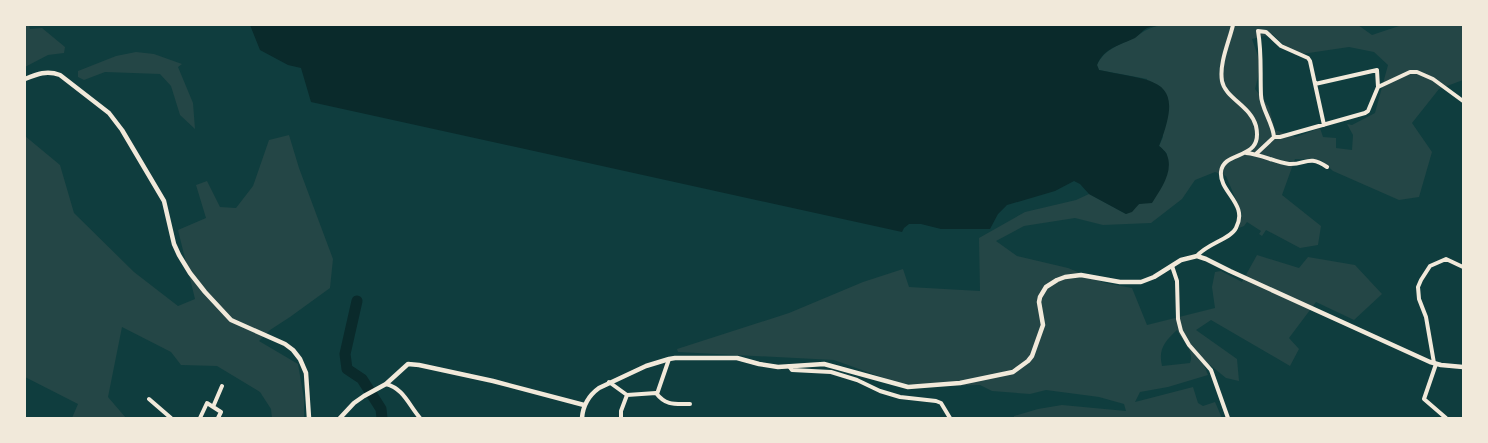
<svg xmlns="http://www.w3.org/2000/svg" width="1488" height="443" font-family="Rubik,sans-serif">
	<style>
		.green { fill: #244646; fill-rule: evenodd }
		.water { fill: #0a2a2b }
		.lines { fill: none; stroke-linecap: round; stroke-linejoin: round }
		.river { stroke: #0a2a2b; stroke-width: 11 }
		.minor { stroke: #f1e9da; stroke-width: 4 }
		.tertiary { stroke: #f1e9da; stroke-width: 4.5 }
	</style>
	<rect width="100%" height="100%" fill="#0f3d3e"/>
	<path class="green" d="M25 25H29L30 29 42 28 65 47 64 53 48 55 25 67Z
		M1163 25H1358L1372 35 1402 25H1463V80L1439 89 1412 123 1432 152 1419 197 1399 200 1333 171 1321 160 1295 159 1282 195 1321 226 1318 245 1300 248 1266 230 1262 236 1259 234 1261 231 1247 222 1244 226 1239 228 1242 214 1226 176 1215 172 1195 180 1182 199 1151 223 1103 225 1075 218 1024 226 996 241 1017 256 1068 268 1105 283 1132 288 1147 325 1215 308 1212 287 1215 272 1221 271 1242 282 1257 255 1299 268 1308 257 1355 265 1382 294 1354 320 1316 302 1289 338 1299 349 1290 366 1211 320 1196 330 1237 359 1239 381 1226 378 1210 365H1204L1208 375 1168 387 1140 392 1135 402 1193 387 1198 403 1203 406 1215 402 1222 418H1014V416L1038 409 1062 405 1126 411 1124 404 1099 397 1046 390 1030 394 992 391 980 385 936 386 898 383 834 360 678 352 677 349 789 313 863 282 903 269 909 287 980 291 979 238 1025 212 1076 200 1089 194 1126 214C1132 210 1137 204 1143 203L1167 154 1159 146 1163 137 1147 79 1099 70 1097 65C1104 50 1117 46 1131 39 1145 32 1145 28 1163 25ZM1272 34 1295 55 1349 47 1374 52 1388 65 1375 113 1352 125 1347 124 1353 135 1352 150 1336 148V138L1323 137 1320 128 1296 137 1275 130 1269 107 1255 89 1261 65 1252 39ZM1177 330C1182 341 1195 351 1190 363L1162 366C1158 349 1165 341 1177 330Z
		M136 52 154 54 182 64 178 67 193 103 195 129 180 115 171 86 160 74 105 72 84 80 78 77V71L116 56Z
		M289 135 299 168 333 259 330 288 290 317 270 330 259 341 298 364 304 399V418H272L271 409 260 392 217 366 181 365 171 352 122 327 108 397 126 418H72L78 404 25 377V136L60 165 74 213 134 272 178 306 195 299 178 230 206 218 196 185 207 181 220 207 236 208 253 186 269 140Z"/>
	<path class="water" d="M250 25H1163C1158 26 1152 26 1147 28 1143 30 1139 35 1135 38 1120 45 1104 48 1097 65L1099 70C1154 82 1187 76 1159 146 1162 148 1166 152 1167 155 1174 172 1160 190 1152 203L1139 204 1132 212 1126 214 1089 194 1080 184 1074 181 1055 191 1007 205 998 214 990 229H941L921 224H909L904 228 902 232 311 102 301 68 288 65 260 50Z"/>
	<g class="lines">
		<path class="river" d="M357 301 345 354 347 369 362 379 381 409 382 418"/>
		<path class="minor" d="M1315 84 1377 70 1378 87
			M1274 137C1273 123 1261 108 1261 95 1260 73 1262 53 1258 31L1266 32 1281 46 1308 58 1310 61 1324 125
			M1246 153C1261 154 1274 162 1289 164 1306 165 1308 154 1327 167
			M1256 154 1274 137H1280L1365 113 1368 111 1378 87 1410 72H1417L1433 79 1463 101
			M1197 256C1206 244 1231 239 1236 228 1249 204 1219 192 1221 172 1223 149 1264 162 1256 126 1251 106 1225 98 1222 81 1219 63 1229 42 1233 25
			M1172 266 1177 281 1178 319 1181 331 1189 345 1211 370 1228 418
			M1434 363 1426 317 1419 299 1418 287 1421 280 1430 266 1446 259 1463 267
			M1436 364 1424 399 1446 418
			M789 366 792 370 831 372 857 380 880 391 900 397 936 401 941 403 950 418
			M609 382 627 395 656 393C666 406 675 404 690 404
			M386 384C404 389 408 404 420 418
			M657 394 669 359
			M149 399 171 418
			M213 407 222 386
			M200 418 207 403 221 412 218 418
			M621 418V411L627 395"/>
		<path class="tertiary" d="M25 79C37 74 47 70 60 75L109 113 122 130 164 201 174 244 179 255 190 273 205 292 231 320 285 344 293 350 300 359 306 373 309 418
			M340 418 354 403 364 396 386 384 408 364 419 365 493 381 584 405
			M582 418C583 405 588 396 599 388L646 366 669 359 675 358H737L759 364 778 367 824 364 908 387 960 383 1013 372 1028 361 1032 356 1043 325 1039 302 1040 297 1046 287 1057 280 1065 277 1081 275 1120 282H1141L1154 277 1181 260 1197 256 1206 259 1230 271 1430 362 1441 365 1463 367"/>
	</g>
	<rect width="1488" height="443" fill="none" stroke="#f1e9da" stroke-width="52"/>
</svg>
